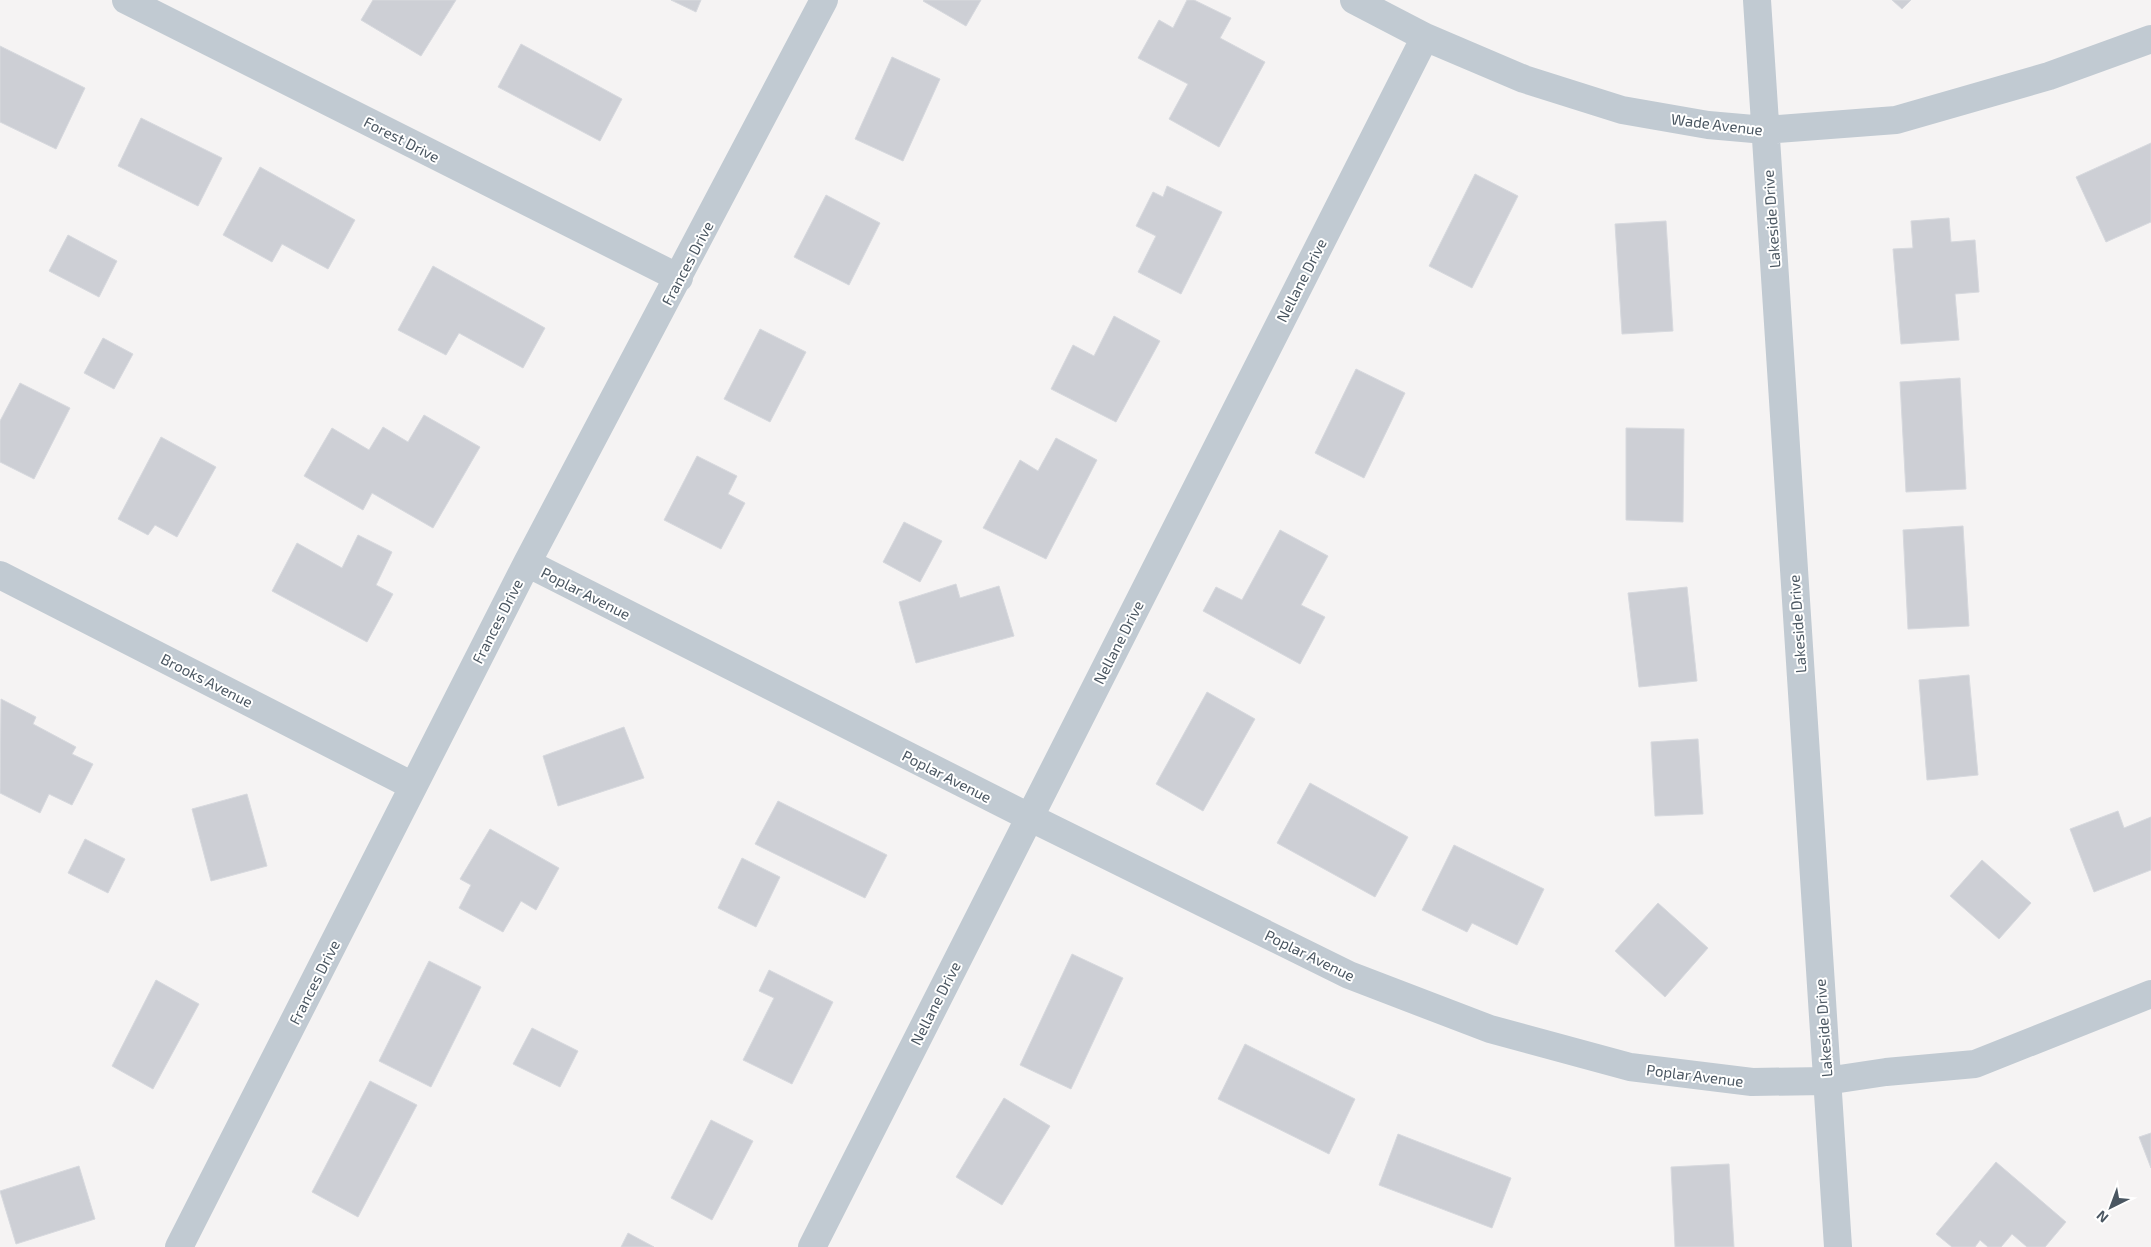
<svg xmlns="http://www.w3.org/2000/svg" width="2151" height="1247" font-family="'Exo 2',sans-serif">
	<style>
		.building { fill: #cdcfd5; stroke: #d7d9de }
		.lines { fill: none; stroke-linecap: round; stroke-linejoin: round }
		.minor { stroke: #c1cad2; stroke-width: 28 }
		.labels { text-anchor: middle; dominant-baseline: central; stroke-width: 4; stroke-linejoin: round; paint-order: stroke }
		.street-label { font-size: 15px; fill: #4a5661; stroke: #fff }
	</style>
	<rect width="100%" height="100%" fill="#f5f3f3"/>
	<path class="building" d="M373 0H456L421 56 361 20Z
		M671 0H701L696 12Z
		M924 0H981L966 26 923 1Z
		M1187 0H1194L1231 18 1220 38 1265 62 1219 147 1169 119 1188 84 1138 58 1159 20 1173 28Z
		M1892 0H1911L1902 9Z
		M521 44 622 99 600 141 498 87Z
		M0 46 85 88 56 149 0 122Z
		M892 57 940 79 903 161 855 139Z
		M141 118 222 158 198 206 118 166Z
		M2151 143V222L2106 242 2076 177Z
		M260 167 355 220 328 269 282 244 272 262 223 235Z
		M1475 174 1518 196 1472 288 1429 266Z
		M1167 186 1222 212 1181 294 1138 272 1156 236 1136 226 1153 192 1163 197Z
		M826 195 880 223 849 285 794 257Z
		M1949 218 1951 242 1975 240 1979 292 1955 294 1959 340 1901 344 1893 249 1913 248 1911 221Z
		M1666 221 1673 331 1622 334 1615 224Z
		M68 235 117 261 99 297 49 271Z
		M433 266 545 328 523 368 459 333 446 355 398 330Z
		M1114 316 1160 341 1116 422 1051 389 1073 345 1094 356Z
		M760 329 806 352 770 422 724 399Z
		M103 338 133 354 114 389 84 373Z
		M1356 369 1405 393 1364 478 1315 453Z
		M1960 378 1966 489 1906 492 1900 382Z
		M20 383 70 408 34 479 0 462V421Z
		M424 415 480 447 433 528 372 493 363 510 304 476 332 428 369 450 383 427 408 442Z
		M1626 428 1684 429 1683 522 1626 520Z
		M161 437 216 467 177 537 155 525 148 535 118 519Z
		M1056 438 1097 460 1046 559 983 528 1020 460 1038 471Z
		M697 456 737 476 728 494 745 503 721 549 664 520Z
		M904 522 942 541 920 582 883 562Z
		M1963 526 1969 626 1908 629 1903 530Z
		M1280 530 1328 556 1301 605 1325 617 1300 664 1203 611 1216 587 1242 600Z
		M358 535 392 552 376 585 393 594 367 642 272 591 297 543 342 568Z
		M956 584 960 598 999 586 1014 636 916 663 899 602Z
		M1687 587 1697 681 1639 687 1628 593Z
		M1969 675 1978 775 1927 780 1919 680Z
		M1207 692 1255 719 1203 811 1156 784Z
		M1 699 36 717 33 724 76 747 72 754 93 764 72 805 49 794 40 813 0 793Z
		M624 727 644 778 558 806 543 756Z
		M1698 739 1703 814 1655 816 1651 742Z
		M1310 783 1408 837 1375 897 1277 843Z
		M247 794 267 866 211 881 192 809Z
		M778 801 887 855 865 898 755 844Z
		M2118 811 2124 828 2151 817V870L2094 892 2070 829Z
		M490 829 559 868 536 910 521 901 503 932 459 908 471 885 460 879Z
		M85 839 125 859 108 893 68 873Z
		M1454 845 1544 889 1517 945 1472 923 1467 932 1422 910Z
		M742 858 780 877 756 927 718 908Z
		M1982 860 2031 903 1999 939 1950 896Z
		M1658 903 1708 948 1665 997 1615 951Z
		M1072 954 1123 978 1071 1089 1020 1065Z
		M429 961 481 987 431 1087 379 1061Z
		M769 970 833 1002 792 1084 743 1060 774 998 759 991Z
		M156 980 199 1004 153 1089 112 1066Z
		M532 1028 578 1051 560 1087 513 1064Z
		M1245 1044 1355 1099 1329 1154 1218 1099Z
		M370 1081 417 1105 358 1217 312 1192Z
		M1004 1098 1050 1126 1002 1205 956 1177Z
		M711 1120 753 1141 712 1220 671 1198Z
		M2151 1133V1168L2139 1137Z
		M1398 1134 1511 1178 1492 1228 1379 1185Z
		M1996 1162 2066 1222 2045 1247H2027L2012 1234 2001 1247H1988L1980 1240 1975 1247H1952L1936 1234Z
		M1729 1164 1734 1247H1675L1671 1167Z
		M79 1166 95 1219 16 1244 0 1191Z
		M628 1233 654 1247H621Z"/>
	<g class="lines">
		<path class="minor" d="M126 0 679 278
			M1354 0 1425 37 1524 79 1622 110 1708 125 1765 130 1896 120 2049 76 2151 39
			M1757 0 1838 1247
			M527 563 1029 817 1349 975 1490 1029 1630 1067 1752 1082 1826 1081 1886 1072 1975 1064 2151 994
			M0 575 413 786
			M179 1247 527 563 824 0
			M812 1247 1425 37"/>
	</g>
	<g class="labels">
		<g class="street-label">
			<text transform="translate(1717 124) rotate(7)">Wade Avenue</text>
			<text transform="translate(402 139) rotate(27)">Forest Drive</text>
			<text transform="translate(1771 219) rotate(-94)">Lakeside Drive</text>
			<text transform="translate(687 263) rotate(-62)">Frances Drive</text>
			<text transform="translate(1301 280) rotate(-63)">Nellane Drive</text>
			<text transform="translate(586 593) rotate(27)">Poplar Avenue</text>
			<text transform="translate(497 621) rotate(-63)">Frances Drive</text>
			<text transform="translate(1797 624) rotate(-94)">Lakeside Drive</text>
			<text transform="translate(1118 642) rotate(-63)">Nellane Drive</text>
			<text transform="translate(207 680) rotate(27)">Brooks Avenue</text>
			<text transform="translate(947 776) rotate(27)">Poplar Avenue</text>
			<text transform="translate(1310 955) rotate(26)">Poplar Avenue</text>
			<text transform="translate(314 982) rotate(-63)">Frances Drive</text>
			<text transform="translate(935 1003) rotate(-63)">Nellane Drive</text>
			<text transform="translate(1823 1028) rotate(-94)">Lakeside Drive</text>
			<text transform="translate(1695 1075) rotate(7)">Poplar Avenue</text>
		</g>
	</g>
	<g transform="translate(2111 1207) rotate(222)" stroke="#ffffff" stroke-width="4" paint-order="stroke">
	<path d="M0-4L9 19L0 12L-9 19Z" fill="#4a5661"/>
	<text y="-8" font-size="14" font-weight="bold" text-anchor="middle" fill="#4a5661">N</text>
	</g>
</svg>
